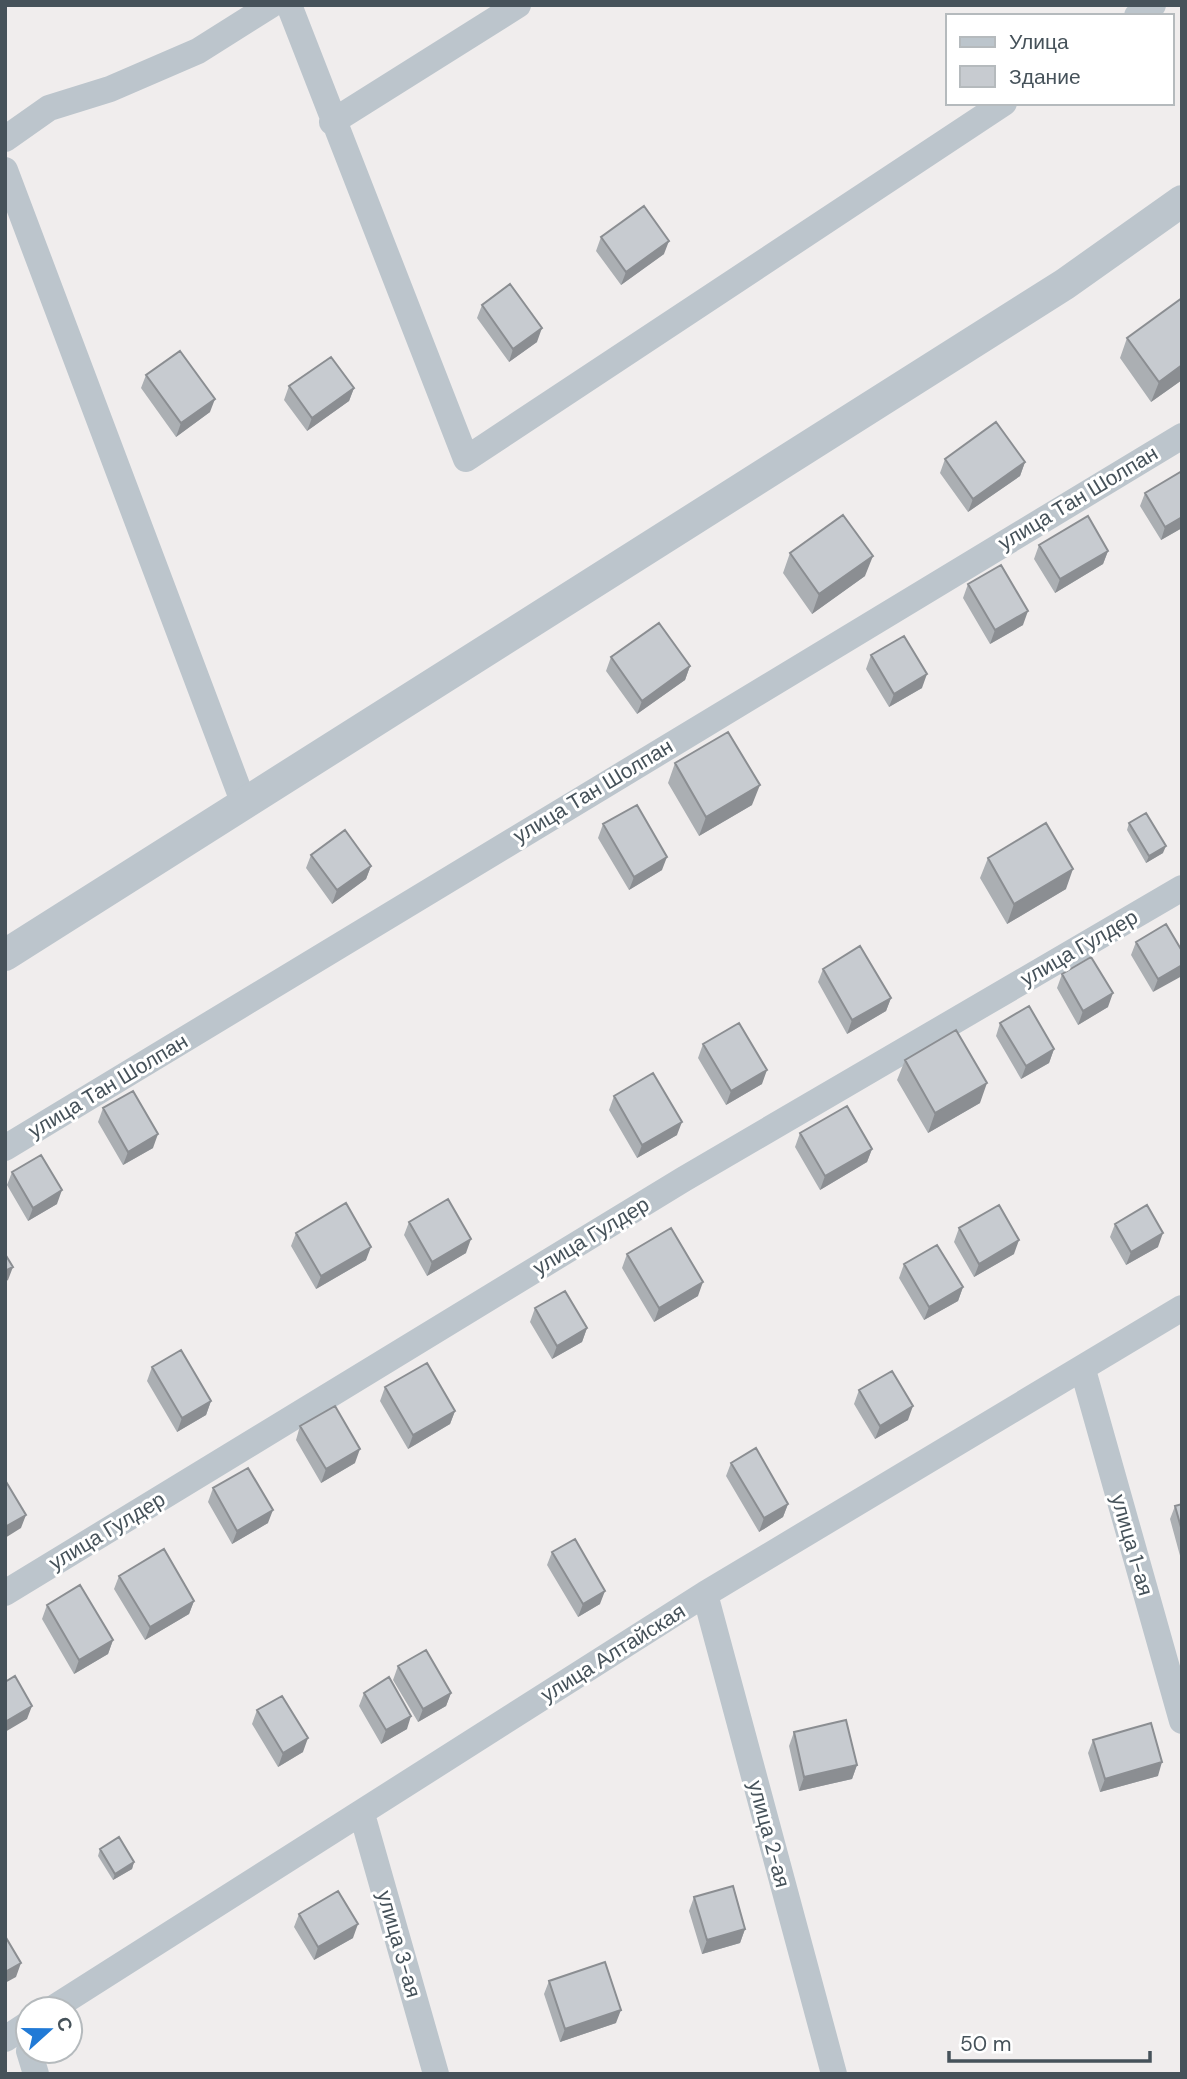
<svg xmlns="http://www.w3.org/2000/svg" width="1187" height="2079" font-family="'DM Sans',sans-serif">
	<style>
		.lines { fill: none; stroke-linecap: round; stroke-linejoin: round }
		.minor { stroke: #bcc5cc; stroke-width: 26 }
		.tertiary { stroke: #bcc5cc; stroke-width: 32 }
		.wall { fill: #abafb3 }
		.shaded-wall { fill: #8b8e92 }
		.building { fill: #c7cbd0; stroke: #8b8e92; stroke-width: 2 }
		.labels { text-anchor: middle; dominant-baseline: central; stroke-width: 6; stroke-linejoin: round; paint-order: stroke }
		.street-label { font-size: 21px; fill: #46525a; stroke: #fff }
	</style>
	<rect width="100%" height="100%" fill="#f0eded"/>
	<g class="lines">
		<path class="minor" d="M289 5 466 459 1004 103
			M1137 16 1153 5
			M332 122 518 5
			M5 139 49 108 110 89 198 51 271 5
			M5 170 244 804
			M5 1148 1182 436
			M1083 1370 1182 1721
			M5 1593 684 1179 1182 888
			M705 1594 834 2074
			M362 1814 436 2074
			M52 2009 705 1594 1182 1308
			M5 2039 28 2024
			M29 2051 36 2074"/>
		<path class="tertiary" d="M5 955 1065 284 1182 201"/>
	</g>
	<path class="wall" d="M601 237 664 254 621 285 596 251Z
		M1182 298V380L1151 402 1120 358 1127 338Z
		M482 305 537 342 509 362 477 318Z
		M146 375 210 412 176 437 141 388Z
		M289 386 354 388 349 401 307 431 284 400Z
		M945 459 1025 462 1020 476 968 512 940 473Z
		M1182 471V528L1161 540 1140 506 1145 493Z
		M1039 545 1108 551 1103 564 1055 593 1034 559Z
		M790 553 865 576 812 614 783 573Z
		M968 584 1023 625 990 644 963 598Z
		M871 655 922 688 889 707 866 669Z
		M611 657 690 666 685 680 637 714 606 671Z
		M675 763 752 805 699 836 668 783Z
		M1129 823 1163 853 1146 863 1127 830Z
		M603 824 662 870 629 890 598 838Z
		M311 855 371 866 366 879 332 904 306 868Z
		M988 858 1066 889 1007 924 980 878Z
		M1136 942 1182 951 1153 992 1131 955Z
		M823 969 891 998 886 1011 847 1034 818 982Z
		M1062 974 1108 1007 1078 1025 1057 988Z
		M1000 1023 1054 1049 1049 1063 1021 1079 996 1036Z
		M703 1044 762 1084 726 1105 698 1058Z
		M905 1060 980 1103 928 1133 897 1080Z
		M614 1096 677 1135 637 1158 609 1110Z
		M103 1108 153 1148 123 1165 98 1122Z
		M800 1133 872 1149 867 1162 820 1190 795 1147Z
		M12 1172 57 1204 28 1221 7 1185Z
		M409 1222 466 1253 427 1276 404 1235Z
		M1115 1224 1158 1247 1126 1265 1110 1237Z
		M959 1228 1014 1254 974 1277 954 1242Z
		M296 1233 366 1260 316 1289 291 1246Z
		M627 1254 698 1296 654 1322 622 1268Z
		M904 1264 963 1287 958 1301 924 1320 899 1278Z
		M535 1308 587 1328 582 1342 552 1359 530 1322Z
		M152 1367 211 1401 206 1415 177 1432 147 1381Z
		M385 1387 455 1411 450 1424 408 1449 380 1401Z
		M859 1390 908 1420 875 1439 854 1404Z
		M300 1426 355 1463 321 1483 296 1440Z
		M731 1463 788 1504 783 1517 759 1532 726 1476Z
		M213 1488 268 1523 232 1544 208 1502Z
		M1182 1504V1563L1170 1519 1175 1506Z
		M552 1552 600 1604 578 1617 547 1565Z
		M119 1576 194 1601 189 1614 145 1640 114 1589Z
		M47 1605 113 1640 108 1654 74 1674 42 1619Z
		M398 1666 451 1693 446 1706 418 1722 393 1680Z
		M364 1693 407 1729 381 1744 359 1706Z
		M257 1710 303 1752 278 1767 252 1724Z
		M794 1732 857 1765 852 1779 799 1791 789 1746Z
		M1093 1740 1158 1776 1100 1792 1088 1753Z
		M100 1849 134 1862 132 1869 113 1880 98 1856Z
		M694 1897 745 1929 740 1943 702 1954 689 1911Z
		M299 1914 353 1938 314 1960 294 1927Z
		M549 1981 616 2023 560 2042 544 1994Z"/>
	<path class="shaded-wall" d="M669 241 664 254 621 285 626 272Z
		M542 328 537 342 509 362 513 349Z
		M1182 365V380L1151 402 1159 382Z
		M354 388 349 401 307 431 312 418Z
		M215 399 210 412 176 437 181 423Z
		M1025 462 1020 476 968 512 973 499Z
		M1182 517V528L1161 540 1165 527Z
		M1108 551 1103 564 1055 593 1060 579Z
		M873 556 865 576 812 614 819 594Z
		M1028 611 1023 625 990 644 995 630Z
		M690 666 685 680 637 714 642 701Z
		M927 674 922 688 889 707 894 694Z
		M760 785 752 805 699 836 706 817Z
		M1166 846 1163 853 1146 863 1149 856Z
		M667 857 662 870 629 890 634 877Z
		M371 866 366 879 332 904 337 890Z
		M1073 869 1066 889 1007 924 1014 904Z
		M1182 965V976L1153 992 1158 979Z
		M1113 993 1108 1007 1078 1025 1083 1011Z
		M891 998 886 1011 847 1034 852 1020Z
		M1054 1049 1049 1063 1021 1079 1026 1066Z
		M767 1070 762 1084 726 1105 731 1091Z
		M987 1083 980 1103 928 1133 935 1113Z
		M682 1122 677 1135 637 1158 642 1145Z
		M158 1134 153 1148 123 1165 128 1152Z
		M872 1149 867 1162 820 1190 825 1176Z
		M62 1190 57 1204 28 1221 33 1208Z
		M1163 1233 1158 1247 1126 1265 1131 1252Z
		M471 1239 466 1253 427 1276 432 1262Z
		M1019 1240 1014 1254 974 1277 979 1264Z
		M371 1247 366 1260 316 1289 321 1276Z
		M13 1267 8 1280 5 1282V1271Z
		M703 1282 698 1296 654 1322 659 1308Z
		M963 1287 958 1301 924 1320 929 1307Z
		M587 1328 582 1342 552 1359 557 1346Z
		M211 1401 206 1415 177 1432 182 1418Z
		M913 1406 908 1420 875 1439 880 1426Z
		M455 1411 450 1424 408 1449 413 1435Z
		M360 1449 355 1463 321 1483 326 1469Z
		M788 1504 783 1517 759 1532 764 1518Z
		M273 1510 268 1523 232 1544 237 1531Z
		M26 1515 21 1528 5 1538V1527Z
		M605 1591 600 1604 578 1617 583 1604Z
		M194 1601 189 1614 145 1640 150 1627Z
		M113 1640 108 1654 74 1674 79 1660Z
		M451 1693 446 1706 418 1722 423 1709Z
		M32 1706 27 1719 5 1732V1722Z
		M411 1716 407 1729 381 1744 386 1730Z
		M308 1738 303 1752 278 1767 283 1753Z
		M1162 1762 1158 1776 1100 1792 1105 1779Z
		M857 1765 852 1779 799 1791 804 1777Z
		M134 1862 132 1869 113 1880 115 1874Z
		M358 1924 353 1938 314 1960 318 1947Z
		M745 1929 740 1943 702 1954 707 1940Z
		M21 1963 16 1977 5 1983V1972Z
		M621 2010 616 2023 560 2042 565 2029Z"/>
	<path class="building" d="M644 206 669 241 626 272 601 237Z
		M510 284 542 328 513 349 482 305Z
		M1182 298V365L1159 382 1127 338Z
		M180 351 215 399 181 423 146 375Z
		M331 357 354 388 312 418 289 386Z
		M996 422 1025 462 973 499 945 459Z
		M1182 471V517L1165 527 1145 493Z
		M843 515 873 556 819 594 790 553Z
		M1088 516 1108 551 1060 579 1039 545Z
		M1001 565 1028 611 995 630 968 584Z
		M659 623 690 666 642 701 611 657Z
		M904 636 927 674 894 694 871 655Z
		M728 732 760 785 706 817 675 763Z
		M637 805 667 857 634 877 603 824Z
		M1146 813 1166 846 1149 856 1129 823Z
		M1046 823 1073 869 1014 904 988 858Z
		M345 830 371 866 337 890 311 855Z
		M1166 924 1182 951V965L1158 979 1136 942Z
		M860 946 891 998 852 1020 823 969Z
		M1091 957 1113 993 1083 1011 1062 974Z
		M1029 1006 1054 1049 1026 1066 1000 1023Z
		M739 1023 767 1070 731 1091 703 1044Z
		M956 1030 987 1083 935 1113 905 1060Z
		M653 1073 682 1122 642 1145 614 1096Z
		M133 1091 158 1134 128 1152 103 1108Z
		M847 1106 872 1149 825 1176 800 1133Z
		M41 1155 62 1190 33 1208 12 1172Z
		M448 1199 471 1239 432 1262 409 1222Z
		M346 1203 371 1247 321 1276 296 1233Z
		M999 1205 1019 1240 979 1264 959 1228Z
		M1147 1205 1163 1233 1131 1252 1115 1224Z
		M671 1228 703 1282 659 1308 627 1254Z
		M937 1245 963 1287 929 1307 904 1264Z
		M5 1254 13 1267 5 1271Z
		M565 1291 587 1328 557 1346 535 1308Z
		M181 1350 211 1401 182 1418 152 1367Z
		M427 1363 455 1411 413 1435 385 1387Z
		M892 1371 913 1406 880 1426 859 1390Z
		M335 1406 360 1449 326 1469 300 1426Z
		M756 1448 788 1504 764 1518 731 1463Z
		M248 1468 273 1510 237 1531 213 1488Z
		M5 1480 26 1515 5 1527Z
		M1182 1504V1531L1175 1506Z
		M575 1539 605 1591 583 1604 552 1552Z
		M164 1549 194 1601 150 1627 119 1576Z
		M80 1585 113 1640 79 1660 47 1605Z
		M426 1650 451 1693 423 1709 398 1666Z
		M15 1676 32 1706 5 1722V1682Z
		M389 1677 411 1716 386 1730 364 1693Z
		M282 1696 308 1738 283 1753 257 1710Z
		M846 1720 857 1765 804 1777 794 1732Z
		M1151 1723 1162 1762 1105 1779 1093 1740Z
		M119 1837 134 1862 115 1874 100 1849Z
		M733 1886 745 1929 707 1940 694 1897Z
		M338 1891 358 1924 318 1947 299 1914Z
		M5 1936 21 1963 5 1972Z
		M605 1962 621 2010 565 2029 549 1981Z"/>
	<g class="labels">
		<g class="street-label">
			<text transform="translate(1078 498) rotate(-31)">улица Тан Шолпан</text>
			<text transform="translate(593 791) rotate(-31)">улица Тан Шолпан</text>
			<text transform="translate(1079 948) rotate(-30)">улица Гулдер</text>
			<text transform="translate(108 1086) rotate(-31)">улица Тан Шолпан</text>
			<text transform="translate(591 1236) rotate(-31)">улица Гулдер</text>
			<text transform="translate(107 1531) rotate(-31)">улица Гулдер</text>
			<text transform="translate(1132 1545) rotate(74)">улица 1-ая</text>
			<text transform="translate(613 1653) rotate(-32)">улица Алтайская</text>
			<text transform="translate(769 1834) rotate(75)">улица 2-ая</text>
			<text transform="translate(399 1944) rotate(74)">улица 3-ая</text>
		</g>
	</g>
	<rect width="1187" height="2079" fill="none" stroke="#46525a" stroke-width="14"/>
	<rect x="946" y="14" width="228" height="91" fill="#ffffff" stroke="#b5babd" stroke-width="2"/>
	<rect x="960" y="37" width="35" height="10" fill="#bcc5cc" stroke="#b5babd" stroke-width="2"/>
	<text x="1009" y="49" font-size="21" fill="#46525a">Улица</text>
	<rect x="960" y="66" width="35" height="21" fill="#c7cbd0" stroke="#b5babd" stroke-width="2"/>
	<text x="1009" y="84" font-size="21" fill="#46525a">Здание</text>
	<g transform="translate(49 2030) rotate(69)"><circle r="33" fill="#ffffff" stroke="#b5babd" stroke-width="2"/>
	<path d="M0-5L12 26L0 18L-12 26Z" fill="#217ad6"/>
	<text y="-10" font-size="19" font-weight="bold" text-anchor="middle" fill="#46525a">С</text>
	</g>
	<path d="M949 2051v10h201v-10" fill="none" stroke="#46525a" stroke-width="3.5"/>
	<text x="960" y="2051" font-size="21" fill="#46525a" stroke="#ffffff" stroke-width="5" paint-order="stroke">50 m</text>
</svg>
